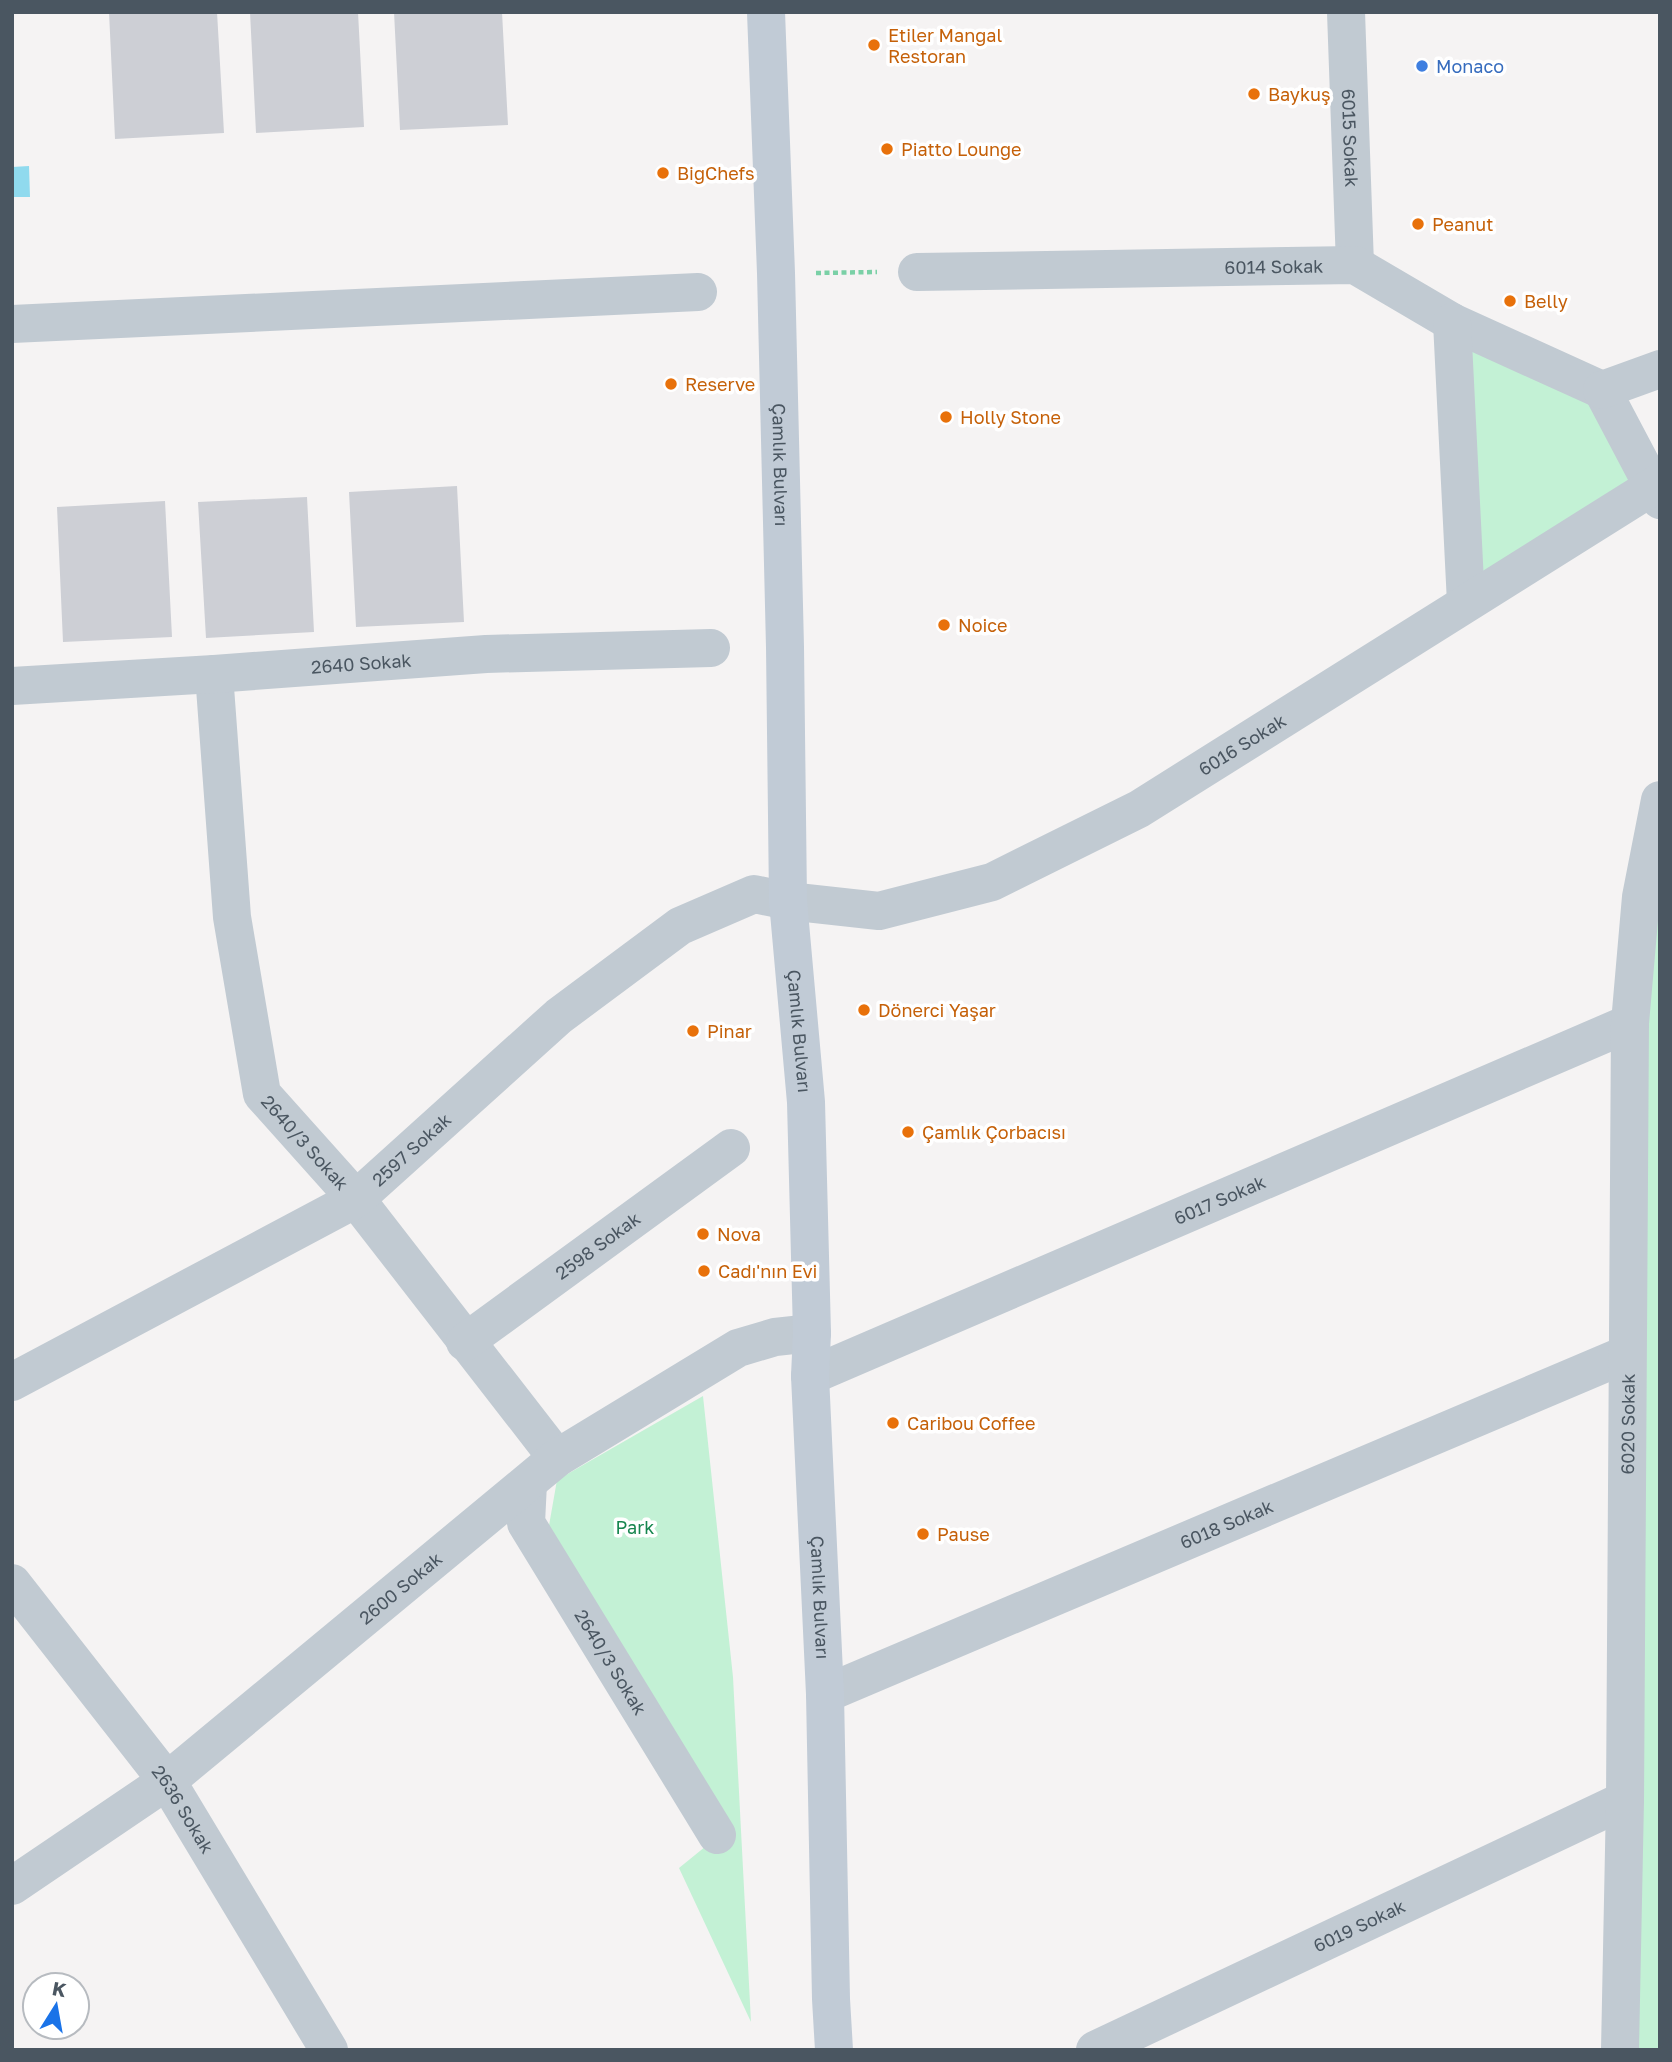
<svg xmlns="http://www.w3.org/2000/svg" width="1672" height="2062" font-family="'Golos Text',sans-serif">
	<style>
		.green { fill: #c3f1d5 }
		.water { fill: #90daee }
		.building { fill: #cdcfd5 }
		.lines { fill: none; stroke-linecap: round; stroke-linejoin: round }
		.path { stroke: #7ad0a6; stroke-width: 4.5; stroke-dasharray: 5 3.5; stroke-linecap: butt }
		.street { stroke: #c1cad2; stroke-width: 38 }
		.secondary { stroke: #c1cbd6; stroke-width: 38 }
		.food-dot { fill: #e8710a; stroke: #fff; stroke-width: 2.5 }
		.shop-dot { fill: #3f7fe0; stroke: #fff; stroke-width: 2.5 }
		.labels { text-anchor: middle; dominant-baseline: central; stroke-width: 7; stroke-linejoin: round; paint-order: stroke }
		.food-label { font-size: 18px; fill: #c56008; stroke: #fff; text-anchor: start }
		.shop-label { font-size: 18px; fill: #366cbe; stroke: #fff; text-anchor: start }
		.street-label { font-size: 18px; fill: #4a5661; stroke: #fff }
		.park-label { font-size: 18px; fill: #17864f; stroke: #fff }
	</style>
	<rect width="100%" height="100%" fill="#f5f3f3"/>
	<path class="green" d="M1452 322 1602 390 1652 487 1466 603Z
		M1660 825V2050H1620L1627 1354Z
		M703 1396 733 1677 751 2022 679 1868 727 1829 547 1537 557 1480Z"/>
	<path class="water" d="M29 166 30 197H12V167Z"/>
	<path class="building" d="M109 12H217L224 133 115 139Z
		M250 12H358L364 127 256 133Z
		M394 12H502L508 125 400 130Z
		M457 486 464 622 356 627 349 492Z
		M307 497 314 632 206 638 198 502Z
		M165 501 172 637 63 642 57 507Z"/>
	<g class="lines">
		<path class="path" d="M816 273 877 272"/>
		<g class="street">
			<path id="s1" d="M1346 12 1355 265"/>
			<path id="s2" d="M917 272 1355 265 1452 322 1602 390"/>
			<path d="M1452 322 1466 603"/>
			<path d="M12 324 698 292"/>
			<path d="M1602 390 1660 500"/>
			<path d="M1602 390 1660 369"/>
			<path id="s3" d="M214 674 232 917 262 1094 356 1199 557 1458"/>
			<path id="s4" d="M12 686 214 674 486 654 711 648"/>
			<path id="s5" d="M465 1342 731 1148"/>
			<path id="s6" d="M810 1376 1630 1023"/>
			<path id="s7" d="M12 1382 356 1199 559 1016 680 926 754 894 788 901 879 911 992 882 1139 809 1660 482"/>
			<path id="s8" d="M528 1483 526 1523 717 1835"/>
			<path id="s9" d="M12 1583 167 1781 329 2050"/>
			<path id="s10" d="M825 1694 1627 1354"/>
			<path id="s11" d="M12 1886 167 1781 557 1458 738 1348 775 1337 812 1333"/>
			<path id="s12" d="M1095 2050 1625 1800"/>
			<path id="s13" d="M1620 2050 1625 1800 1630 1023 1641 897 1660 800"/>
		</g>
		<path class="secondary" id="s14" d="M766 12 776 273 785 647 788 901 806 1102 812 1333 810 1376 825 1694 831 1999 834 2050"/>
	</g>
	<g class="food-dot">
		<circle cx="874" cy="45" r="7"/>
		<circle cx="1254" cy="94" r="7"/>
		<circle cx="887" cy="149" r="7"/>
		<circle cx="663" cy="173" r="7"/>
		<circle cx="1418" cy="224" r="7"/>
		<circle cx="1510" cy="301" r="7"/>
		<circle cx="671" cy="384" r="7"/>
		<circle cx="946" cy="417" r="7"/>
		<circle cx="944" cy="625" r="7"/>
		<circle cx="864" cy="1010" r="7"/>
		<circle cx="693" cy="1031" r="7"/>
		<circle cx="908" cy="1132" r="7"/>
		<circle cx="703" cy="1234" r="7"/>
		<circle cx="704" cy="1271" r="7"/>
		<circle cx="893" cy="1423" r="7"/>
		<circle cx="923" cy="1534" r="7"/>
	</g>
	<circle class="shop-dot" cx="1422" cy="66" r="7"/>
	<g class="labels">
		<g class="food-label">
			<text x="888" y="35">Etiler Mangal<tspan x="888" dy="21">Restoran</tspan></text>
			<text x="1268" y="94">Baykuş</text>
			<text x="901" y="149">Piatto Lounge</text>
			<text x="677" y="173">BigChefs</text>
			<text x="1432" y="224">Peanut</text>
			<text x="1524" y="301">Belly</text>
			<text x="685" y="384">Reserve</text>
			<text x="960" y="417">Holly Stone</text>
			<text x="958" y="625">Noice</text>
			<text x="878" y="1010">Dönerci Yaşar</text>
			<text x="707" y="1031">Pinar</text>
			<text x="922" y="1132">Çamlık Çorbacısı</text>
			<text x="717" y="1234">Nova</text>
			<text x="718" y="1271">Cadı'nın Evi</text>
			<text x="907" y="1423">Caribou Coffee</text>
			<text x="937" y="1534">Pause</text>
		</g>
		<g class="shop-label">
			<text x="1436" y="66">Monaco</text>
		</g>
		<g class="street-label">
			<text stroke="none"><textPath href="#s1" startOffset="126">6015 Sokak</textPath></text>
			<text stroke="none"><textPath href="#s2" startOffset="357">6014 Sokak</textPath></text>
			<text stroke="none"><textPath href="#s14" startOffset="453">Çamlık Bulvarı</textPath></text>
			<text stroke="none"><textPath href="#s4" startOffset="350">2640 Sokak</textPath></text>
			<text stroke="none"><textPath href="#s7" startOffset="1423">6016 Sokak</textPath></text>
			<text stroke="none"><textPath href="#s14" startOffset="1020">Çamlık Bulvarı</textPath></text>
			<text stroke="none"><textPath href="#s3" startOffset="488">2640/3 Sokak</textPath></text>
			<text stroke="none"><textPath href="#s7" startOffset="464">2597 Sokak</textPath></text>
			<text stroke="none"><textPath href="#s6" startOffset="446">6017 Sokak</textPath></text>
			<text stroke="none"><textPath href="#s5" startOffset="164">2598 Sokak</textPath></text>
			<text stroke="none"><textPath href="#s13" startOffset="626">6020 Sokak</textPath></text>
			<text stroke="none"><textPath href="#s10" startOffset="436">6018 Sokak</textPath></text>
			<text stroke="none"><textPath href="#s11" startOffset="490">2600 Sokak</textPath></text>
			<text stroke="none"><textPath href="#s14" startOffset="1587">Çamlık Bulvarı</textPath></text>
			<text stroke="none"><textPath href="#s8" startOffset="203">2640/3 Sokak</textPath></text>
			<text stroke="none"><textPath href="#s9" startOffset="284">2636 Sokak</textPath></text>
			<text stroke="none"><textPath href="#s12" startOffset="292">6019 Sokak</textPath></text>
		</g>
		<g class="park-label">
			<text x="635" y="1527">Park</text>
		</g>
	</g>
	<rect width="1672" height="2062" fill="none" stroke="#4a5661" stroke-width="28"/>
	<g transform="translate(56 2006) rotate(11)"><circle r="33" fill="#ffffff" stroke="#b7bbc0" stroke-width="2"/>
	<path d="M0-5L12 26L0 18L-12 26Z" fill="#1a73e8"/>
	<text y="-10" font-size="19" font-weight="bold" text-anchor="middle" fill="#4a5661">K</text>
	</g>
</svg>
